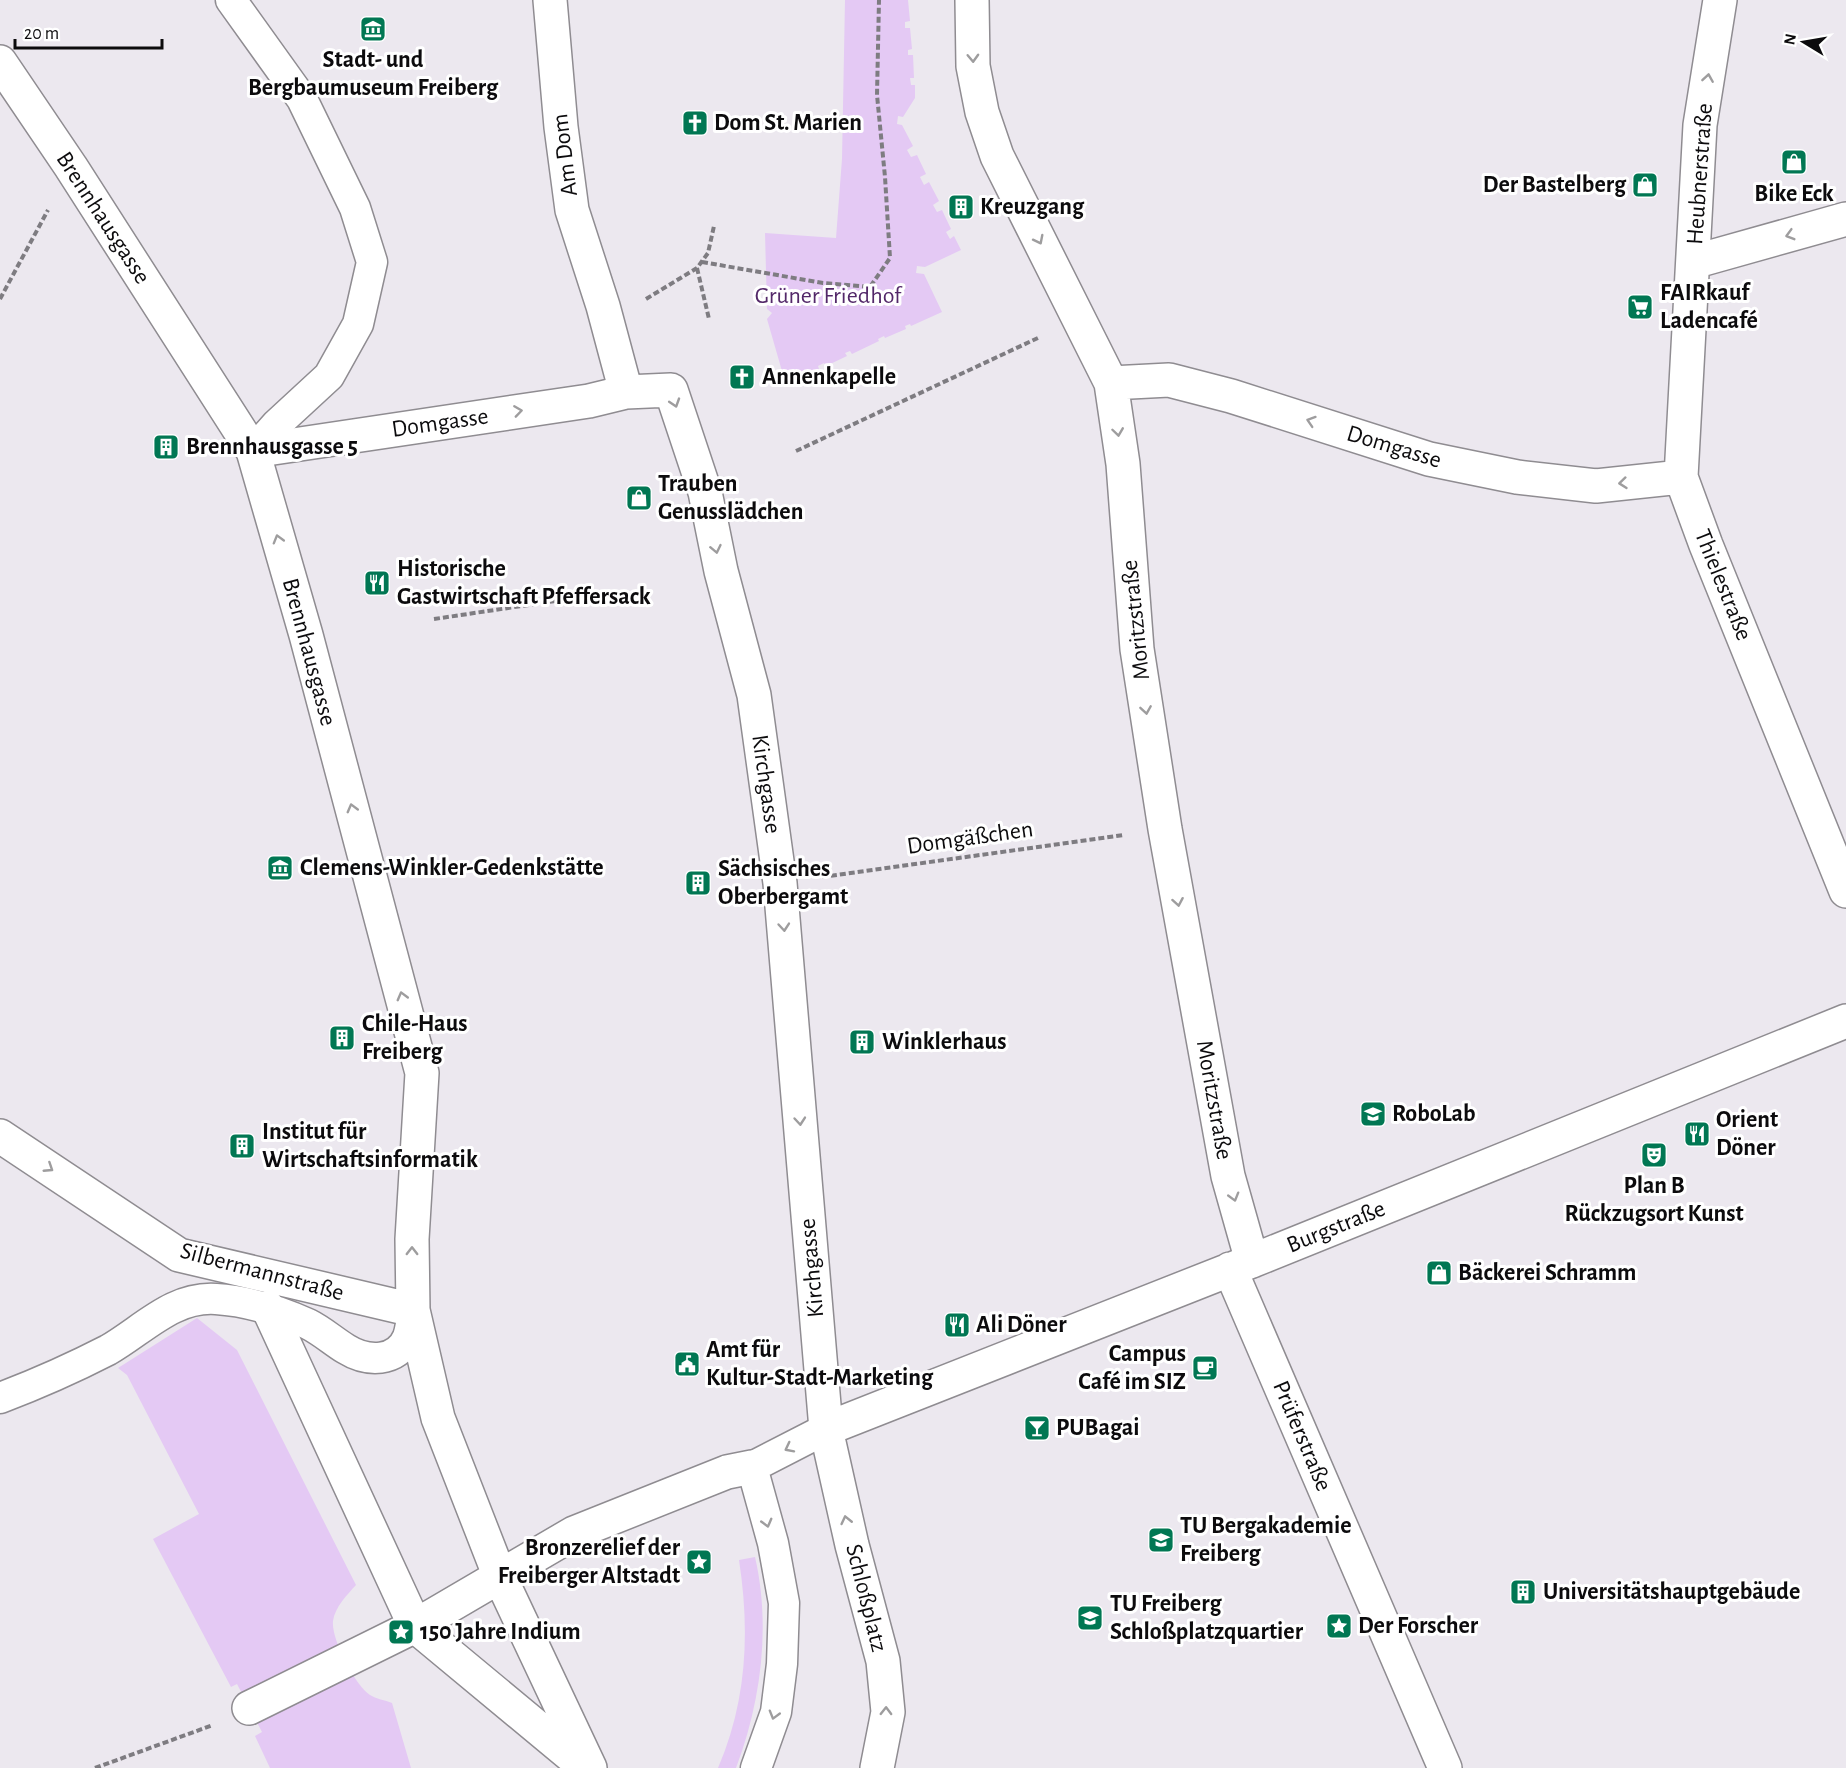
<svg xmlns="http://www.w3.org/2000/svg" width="1846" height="1768" font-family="'Alegreya Sans',sans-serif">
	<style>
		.green { fill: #e4c9f4 }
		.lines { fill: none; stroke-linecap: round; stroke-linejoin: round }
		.lane-casing { stroke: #8f8c91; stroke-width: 33 }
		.street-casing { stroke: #8f8c91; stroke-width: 36 }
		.path { stroke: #7e7c81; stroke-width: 4; stroke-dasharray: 6 3; stroke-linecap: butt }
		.lane { stroke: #fff; stroke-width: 30 }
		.street { stroke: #fff; stroke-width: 33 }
		.oneway { stroke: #9e9d9e }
		.labels { text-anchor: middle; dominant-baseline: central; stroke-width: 6; stroke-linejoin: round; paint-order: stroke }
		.poi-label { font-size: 24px; font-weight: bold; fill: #0c0b0d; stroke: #fff; text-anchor: start }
		.street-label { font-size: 24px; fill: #0c0b0d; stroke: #fff }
		.park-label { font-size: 24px; fill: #532869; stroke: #fff }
	</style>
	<rect width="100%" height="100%" fill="#ece8ef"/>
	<path class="green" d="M845 0H908L910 21 905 22V28H910L912 49 908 50V55H913L914 78H910L911 85H915V98L903 117 898 116 897 124 902 125 913 146 907 150 911 157 917 155 926 174 920 177 924 185 929 182 939 201 933 205 937 212 942 210 951 229 946 232 950 239 954 236 961 250 925 267 917 266 916 273 924 274 942 312 911 326 910 324 905 326 906 329 885 338 884 336 878 339 879 341 852 354 850 351 845 353 847 356 826 366 824 363 818 366 819 369 786 385 767 319 772 313 767 309 765 233 836 238 842 159Z
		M197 1318 237 1350 356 1585C347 1595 335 1607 333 1621 331 1639 355 1685 370 1695 376 1699 385 1700 392 1703L411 1768H270L255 1736 262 1732 237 1684 231 1687 153 1539 199 1514 127 1375 118 1368Z
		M755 1557C771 1626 761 1702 736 1768H718C747 1701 750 1631 739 1560Z"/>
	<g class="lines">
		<defs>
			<path id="lane" d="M231 0 302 99 355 208 372 262 358 324 329 376 277 424 253 451
				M0 1398C37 1384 73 1368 108 1350 143 1330 173 1296 216 1299 249 1301 279 1311 308 1324 322 1331 333 1341 346 1349 367 1362 397 1363 408 1337 411 1328 412 1319 413 1310
				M756 1768 776 1712 782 1664 784 1603 773 1543 752 1467 826 1429"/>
			<path id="street" d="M550 0 561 127 572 210 603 306 626 392
				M972 0 973 66 982 112 997 156 1111 383 1123 464 1137 649 1165 829 1228 1176 1252 1261
				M1720 0 1700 125 1681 477 1706 545 1846 891
				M0 62 71 167 253 451 306 635 422 1073 412 1239 413 1310 438 1418 500 1577 590 1768
				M1693 262 1846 219
				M1111 383 1169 380 1231 396 1429 459 1517 477 1596 486 1681 477
				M253 451 589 401 626 392 671 390 705 492 721 571 754 695 780 883 826 1429 852 1545 883 1661 888 1712 877 1768
				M0 1136 179 1255 413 1310
				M1230 1269 1445 1768
				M268 1308 415 1626 585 1767
				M826 1429 1252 1261 1846 1021
				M249 1708 415 1626 574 1533 727 1472 752 1467"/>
		</defs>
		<use href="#lane" class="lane-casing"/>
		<use href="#street" class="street-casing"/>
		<path class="path" d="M702 262 823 283 870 287 890 258 885 177 877 95 879 0
			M697 268 709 319
			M0 299 48 210
			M646 299 697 268 708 253 714 226
			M796 451 1040 337
			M434 619 589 596
			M822 877 1124 835
			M95 1768 213 1725"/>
		<use href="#lane" class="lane"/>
		<use href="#street" class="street"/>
	</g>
	<defs><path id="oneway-chevron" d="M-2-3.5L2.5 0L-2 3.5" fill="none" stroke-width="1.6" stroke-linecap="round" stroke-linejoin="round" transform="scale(1.5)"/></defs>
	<g class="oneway">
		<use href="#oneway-chevron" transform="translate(973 58) rotate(88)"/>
		<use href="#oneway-chevron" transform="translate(1708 78) rotate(-81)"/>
		<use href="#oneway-chevron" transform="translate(1790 235) rotate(164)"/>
		<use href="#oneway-chevron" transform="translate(1039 240) rotate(63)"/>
		<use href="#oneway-chevron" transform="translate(675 403) rotate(72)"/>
		<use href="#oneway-chevron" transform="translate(518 411) rotate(-8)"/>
		<use href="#oneway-chevron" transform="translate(1311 421) rotate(-162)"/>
		<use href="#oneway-chevron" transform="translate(1118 432) rotate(82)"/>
		<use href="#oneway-chevron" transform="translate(1623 483) rotate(174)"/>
		<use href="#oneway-chevron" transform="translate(278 539) rotate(-106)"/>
		<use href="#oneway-chevron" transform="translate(716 549) rotate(78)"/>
		<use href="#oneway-chevron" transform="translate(1146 710) rotate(81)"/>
		<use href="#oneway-chevron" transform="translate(352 808) rotate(-105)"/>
		<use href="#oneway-chevron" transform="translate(1178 902) rotate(80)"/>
		<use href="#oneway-chevron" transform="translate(784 927) rotate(85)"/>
		<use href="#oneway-chevron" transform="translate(402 996) rotate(-105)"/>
		<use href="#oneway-chevron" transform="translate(800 1121) rotate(85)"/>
		<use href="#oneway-chevron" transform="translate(49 1168) rotate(33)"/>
		<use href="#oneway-chevron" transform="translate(1234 1197) rotate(74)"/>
		<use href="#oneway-chevron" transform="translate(412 1251) rotate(-90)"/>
		<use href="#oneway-chevron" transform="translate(789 1448) rotate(153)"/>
		<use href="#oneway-chevron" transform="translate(846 1520) rotate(-103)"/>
		<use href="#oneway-chevron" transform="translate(767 1523) rotate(75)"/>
		<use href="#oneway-chevron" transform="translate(886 1711) rotate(-89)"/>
		<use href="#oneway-chevron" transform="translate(774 1715) rotate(106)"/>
	</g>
	<defs>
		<symbol id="museum-square" viewBox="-11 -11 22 22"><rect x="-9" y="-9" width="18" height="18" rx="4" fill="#017753" stroke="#fff"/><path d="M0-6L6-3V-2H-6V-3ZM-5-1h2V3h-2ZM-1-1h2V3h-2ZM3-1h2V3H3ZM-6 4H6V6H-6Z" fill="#fff"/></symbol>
		<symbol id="church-square" viewBox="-11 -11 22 22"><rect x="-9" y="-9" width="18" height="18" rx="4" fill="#017753" stroke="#fff"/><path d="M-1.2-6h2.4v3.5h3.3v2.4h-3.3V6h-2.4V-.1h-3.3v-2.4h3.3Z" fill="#fff"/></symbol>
		<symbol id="shop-square" viewBox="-11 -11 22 22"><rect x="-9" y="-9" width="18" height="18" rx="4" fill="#017753" stroke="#fff"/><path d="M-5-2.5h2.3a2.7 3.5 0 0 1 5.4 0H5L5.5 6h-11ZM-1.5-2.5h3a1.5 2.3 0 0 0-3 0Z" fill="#fff"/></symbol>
		<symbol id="building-square" viewBox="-11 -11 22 22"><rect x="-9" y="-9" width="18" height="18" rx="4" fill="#017753" stroke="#fff"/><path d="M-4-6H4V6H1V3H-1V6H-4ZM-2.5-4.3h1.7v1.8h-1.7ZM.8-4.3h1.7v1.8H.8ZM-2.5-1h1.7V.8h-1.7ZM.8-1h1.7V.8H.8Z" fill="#fff"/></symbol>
		<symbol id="supermarket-square" viewBox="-11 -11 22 22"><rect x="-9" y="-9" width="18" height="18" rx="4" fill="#017753" stroke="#fff"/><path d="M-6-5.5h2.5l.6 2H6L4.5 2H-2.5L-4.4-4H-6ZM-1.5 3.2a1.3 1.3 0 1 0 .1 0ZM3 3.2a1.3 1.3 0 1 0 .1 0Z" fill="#fff"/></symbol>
		<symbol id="restaurant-square" viewBox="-11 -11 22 22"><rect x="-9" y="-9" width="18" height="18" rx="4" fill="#017753" stroke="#fff"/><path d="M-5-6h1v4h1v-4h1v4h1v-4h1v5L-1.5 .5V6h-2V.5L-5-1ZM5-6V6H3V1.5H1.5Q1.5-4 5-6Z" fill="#fff"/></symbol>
		<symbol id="university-square" viewBox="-11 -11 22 22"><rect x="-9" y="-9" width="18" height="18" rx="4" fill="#017753" stroke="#fff"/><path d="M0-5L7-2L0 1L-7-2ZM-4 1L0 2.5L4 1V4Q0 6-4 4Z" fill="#fff"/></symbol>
		<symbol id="theatre-square" viewBox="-11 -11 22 22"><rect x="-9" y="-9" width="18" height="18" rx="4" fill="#017753" stroke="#fff"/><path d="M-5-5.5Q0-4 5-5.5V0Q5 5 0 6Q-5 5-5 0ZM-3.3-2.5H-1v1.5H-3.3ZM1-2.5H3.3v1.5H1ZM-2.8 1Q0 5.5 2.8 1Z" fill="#fff"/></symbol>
		<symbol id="civic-square" viewBox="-11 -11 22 22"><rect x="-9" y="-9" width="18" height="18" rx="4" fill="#017753" stroke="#fff"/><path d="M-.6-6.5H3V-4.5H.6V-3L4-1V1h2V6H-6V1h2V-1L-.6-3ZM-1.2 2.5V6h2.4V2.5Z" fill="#fff"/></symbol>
		<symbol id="cafe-square" viewBox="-11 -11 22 22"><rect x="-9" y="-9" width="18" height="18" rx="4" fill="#017753" stroke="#fff"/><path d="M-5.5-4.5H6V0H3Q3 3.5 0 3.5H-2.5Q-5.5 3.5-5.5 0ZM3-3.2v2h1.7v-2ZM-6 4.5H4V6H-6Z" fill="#fff"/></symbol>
		<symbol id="bar-square" viewBox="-11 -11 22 22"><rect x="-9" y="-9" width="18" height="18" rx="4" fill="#017753" stroke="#fff"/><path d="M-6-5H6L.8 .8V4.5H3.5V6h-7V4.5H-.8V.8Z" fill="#fff"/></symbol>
		<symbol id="sight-square" viewBox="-11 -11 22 22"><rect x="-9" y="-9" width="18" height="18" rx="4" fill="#017753" stroke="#fff"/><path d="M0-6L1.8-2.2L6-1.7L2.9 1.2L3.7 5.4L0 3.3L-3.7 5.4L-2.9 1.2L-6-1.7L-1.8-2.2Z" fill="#fff"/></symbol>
	</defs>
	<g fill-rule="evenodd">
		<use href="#museum-square" x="358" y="14" width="30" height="30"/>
		<use href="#church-square" x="680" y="108" width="30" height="30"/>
		<use href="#shop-square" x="1779" y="147" width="30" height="30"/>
		<use href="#shop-square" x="1630" y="170" width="30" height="30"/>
		<use href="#building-square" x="946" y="192" width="30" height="30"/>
		<use href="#supermarket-square" x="1625" y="292" width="30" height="30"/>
		<use href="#church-square" x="727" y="362" width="30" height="30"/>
		<use href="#building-square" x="151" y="432" width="30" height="30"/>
		<use href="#shop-square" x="624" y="483" width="30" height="30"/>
		<use href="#restaurant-square" x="362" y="568" width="30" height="30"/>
		<use href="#museum-square" x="265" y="853" width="30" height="30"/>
		<use href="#building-square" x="683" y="868" width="30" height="30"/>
		<use href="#building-square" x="327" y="1023" width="30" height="30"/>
		<use href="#building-square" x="847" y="1027" width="30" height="30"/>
		<use href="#university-square" x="1358" y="1099" width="30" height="30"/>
		<use href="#restaurant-square" x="1682" y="1119" width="30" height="30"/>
		<use href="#building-square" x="227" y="1131" width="30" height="30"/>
		<use href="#theatre-square" x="1639" y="1140" width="30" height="30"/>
		<use href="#shop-square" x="1424" y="1258" width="30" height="30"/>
		<use href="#restaurant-square" x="942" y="1310" width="30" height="30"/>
		<use href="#civic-square" x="672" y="1349" width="30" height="30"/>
		<use href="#cafe-square" x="1190" y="1353" width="30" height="30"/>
		<use href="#bar-square" x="1022" y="1413" width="30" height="30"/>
		<use href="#university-square" x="1146" y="1525" width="30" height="30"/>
		<use href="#sight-square" x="684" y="1547" width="30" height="30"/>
		<use href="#building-square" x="1508" y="1577" width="30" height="30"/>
		<use href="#university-square" x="1075" y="1603" width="30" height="30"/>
		<use href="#sight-square" x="1324" y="1611" width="30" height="30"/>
		<use href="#sight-square" x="386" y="1617" width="30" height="30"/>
	</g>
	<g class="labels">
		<g class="poi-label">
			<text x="373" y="60" text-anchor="middle">Stadt- und<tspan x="373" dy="28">Bergbaumuseum Freiberg</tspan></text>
			<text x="714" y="123">Dom St. Marien</text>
			<text x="1626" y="185" text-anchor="end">Der Bastelberg</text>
			<text x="1794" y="194" text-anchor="middle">Bike Eck</text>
			<text x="980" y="207">Kreuzgang</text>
			<text x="1660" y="293">FAIRkauf<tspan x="1660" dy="28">Ladencafé</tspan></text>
			<text x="762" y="377">Annenkapelle</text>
			<text x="186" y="447">Brennhausgasse 5</text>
			<text x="658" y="484">Trauben<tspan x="658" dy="28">Genusslädchen</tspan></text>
			<text x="397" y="569">Historische<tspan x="397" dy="28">Gastwirtschaft Pfeffersack</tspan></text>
			<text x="300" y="868">Clemens-Winkler-Gedenkstätte</text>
			<text x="718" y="869">Sächsisches<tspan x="718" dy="28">Oberbergamt</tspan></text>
			<text x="362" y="1024">Chile-Haus<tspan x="362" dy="28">Freiberg</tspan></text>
			<text x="882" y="1042">Winklerhaus</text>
			<text x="1392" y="1114">RoboLab</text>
			<text x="1716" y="1120">Orient<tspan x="1716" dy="28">Döner</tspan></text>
			<text x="262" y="1132">Institut für<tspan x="262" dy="28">Wirtschaftsinformatik</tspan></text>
			<text x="1654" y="1186" text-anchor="middle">Plan B<tspan x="1654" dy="28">Rückzugsort Kunst</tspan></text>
			<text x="1458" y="1273">Bäckerei Schramm</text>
			<text x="976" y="1325">Ali Döner</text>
			<text x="706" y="1350">Amt für<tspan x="706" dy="28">Kultur-Stadt-Marketing</tspan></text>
			<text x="1186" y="1354" text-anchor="end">Campus<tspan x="1186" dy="28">Café im SIZ</tspan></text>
			<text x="1056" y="1428">PUBagai</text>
			<text x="1180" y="1526">TU Bergakademie<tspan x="1180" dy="28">Freiberg</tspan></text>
			<text x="680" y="1548" text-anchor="end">Bronzerelief der<tspan x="680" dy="28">Freiberger Altstadt</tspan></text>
			<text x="1543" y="1592">Universitätshauptgebäude</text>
			<text x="1110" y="1604">TU Freiberg<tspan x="1110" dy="28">Schloßplatzquartier</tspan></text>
			<text x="1358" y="1626">Der Forscher</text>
			<text x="420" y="1632">150 Jahre Indium</text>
		</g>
		<g class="street-label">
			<text transform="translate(565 155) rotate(-97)">Am Dom</text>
			<text transform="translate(1700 174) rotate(-86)">Heubnerstraße</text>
			<text transform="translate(103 218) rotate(57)">Brennhausgasse</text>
			<text transform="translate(440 423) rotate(-8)">Domgasse</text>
			<text transform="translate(1394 447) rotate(17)">Domgasse</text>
			<text transform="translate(1723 585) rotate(68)">Thielestraße</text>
			<text transform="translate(1136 620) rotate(-96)">Moritzstraße</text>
			<text transform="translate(309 652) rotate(75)">Brennhausgasse</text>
			<text transform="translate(766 784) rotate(82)">Kirchgasse</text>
			<text transform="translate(970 838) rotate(-8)">Domgäßchen</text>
			<text transform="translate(1214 1100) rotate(80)">Moritzstraße</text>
			<text transform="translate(1336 1227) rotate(-22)">Burgstraße</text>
			<text transform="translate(812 1268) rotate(-95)">Kirchgasse</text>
			<text transform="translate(262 1272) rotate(15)">Silbermannstraße</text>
			<text transform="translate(1302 1436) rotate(67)">Prüferstraße</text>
			<text transform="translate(866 1598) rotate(76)">Schloßplatz</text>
		</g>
		<g class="park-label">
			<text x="828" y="296">Grüner Friedhof</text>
		</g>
	</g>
	<g transform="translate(1804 42) rotate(281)" stroke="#ffffff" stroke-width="4.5" paint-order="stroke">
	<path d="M0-4.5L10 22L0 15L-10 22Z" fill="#0c0b0d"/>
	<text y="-9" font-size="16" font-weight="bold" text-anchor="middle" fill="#0c0b0d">N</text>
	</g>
	<path d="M15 39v9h147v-9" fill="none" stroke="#0c0b0d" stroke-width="3"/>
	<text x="24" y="39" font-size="18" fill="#0c0b0d" stroke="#ffffff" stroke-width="4.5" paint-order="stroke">20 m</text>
</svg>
